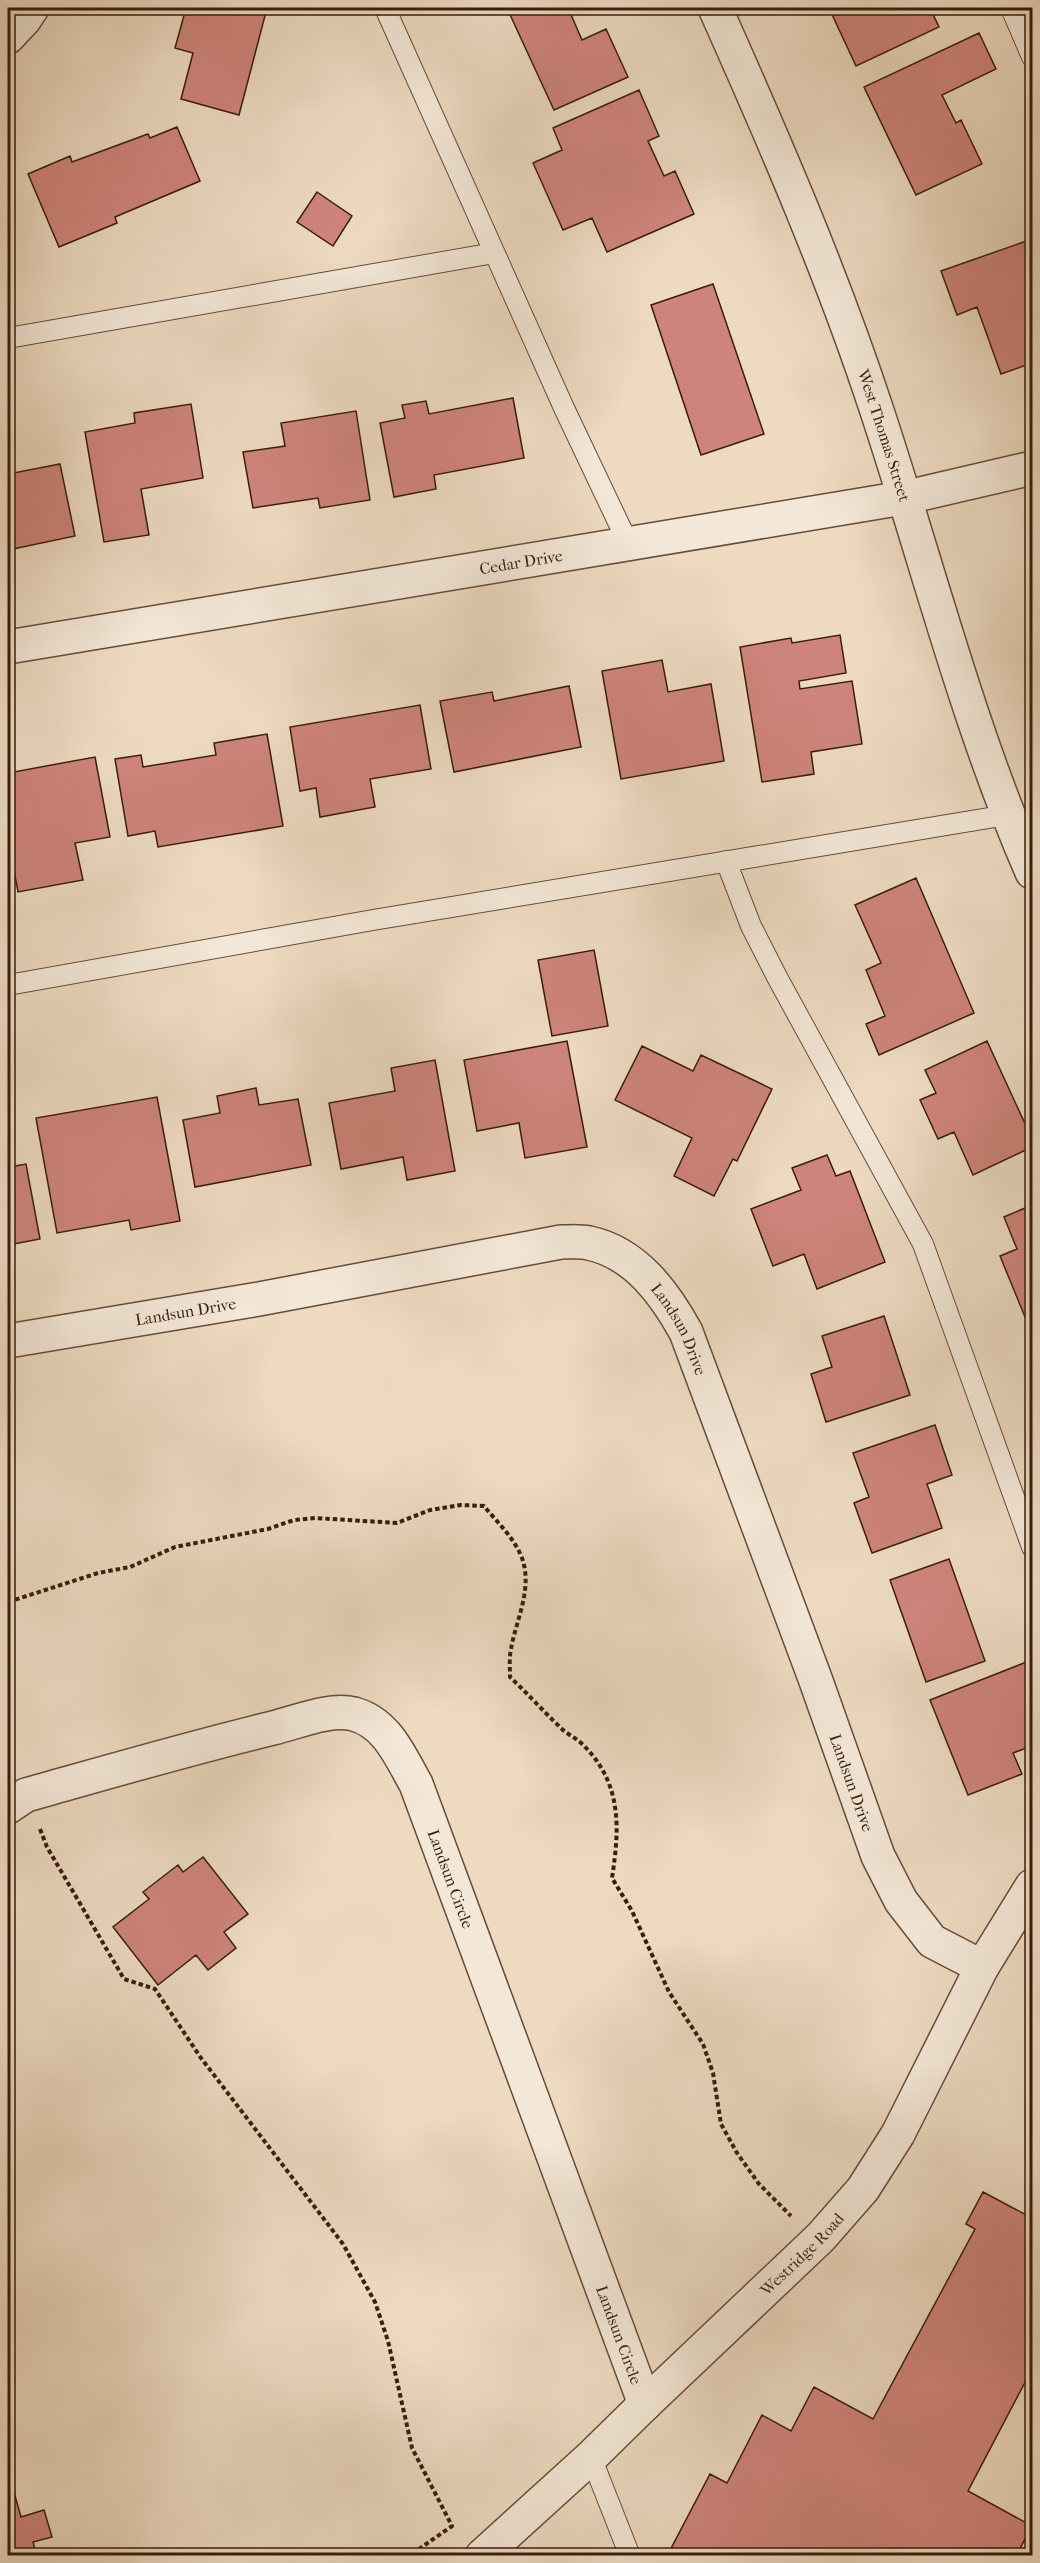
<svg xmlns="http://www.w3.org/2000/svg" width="1040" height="2563" font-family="'IM FELL French Canon',serif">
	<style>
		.building { fill: #ce847b; stroke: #391c0a; stroke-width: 1.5 }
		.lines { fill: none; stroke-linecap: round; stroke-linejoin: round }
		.lane-casing { stroke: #664c38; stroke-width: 22 }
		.street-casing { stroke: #664c38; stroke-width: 36 }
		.path { stroke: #391c0a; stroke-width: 4; stroke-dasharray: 4.5 3; stroke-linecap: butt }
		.lane { stroke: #f3e7d7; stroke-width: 20 }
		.street { stroke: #f3e7d7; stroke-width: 33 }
		.labels { text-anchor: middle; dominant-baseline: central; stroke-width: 5; stroke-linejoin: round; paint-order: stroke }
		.street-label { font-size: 16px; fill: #391c0a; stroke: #f3e7d7 }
	</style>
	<rect width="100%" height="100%" fill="#eddac1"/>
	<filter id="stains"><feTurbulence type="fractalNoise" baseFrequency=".00333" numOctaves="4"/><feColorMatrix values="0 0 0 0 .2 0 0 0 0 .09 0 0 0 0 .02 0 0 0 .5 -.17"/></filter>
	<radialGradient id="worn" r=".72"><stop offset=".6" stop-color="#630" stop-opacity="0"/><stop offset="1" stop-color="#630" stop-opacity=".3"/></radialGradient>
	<path class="building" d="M186 8H267L239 115 181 99 193 53 175 48Z
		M507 8H562L564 12 569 10 582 40 606 29 628 77 554 110Z
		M829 8H930L939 27 856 66Z
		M979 33 996 69 942 95 956 123 961 120 982 164 916 195 864 87Z
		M639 90 659 136 648 141 664 176 675 171 694 214 607 252 592 218 563 230 533 163 562 150 553 128Z
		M177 127 200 181 115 217 117 223 59 247 28 174 70 156 72 162 148 134 150 138Z
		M317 192 352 216 333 246 297 222Z
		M1032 239V363L1001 374 977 307 957 315 941 271Z
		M8 240 13 269 8 270Z
		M713 284 764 434 701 455 651 305Z
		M513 398 524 458 434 475 436 489 394 497 380 423 405 418 402 405 426 401 429 414Z
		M191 404 203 478 141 489 149 535 104 542 85 432 135 423 134 413Z
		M356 411 370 500 320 508 318 498 253 508 243 452 285 446 281 423Z
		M60 464 75 536 8 550V474Z
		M840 635 846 673 799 681 800 689 852 681 862 744 811 752 814 774 762 782 740 647 791 638 792 643Z
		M662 660 668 692 711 684 724 761 621 779 602 671Z
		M569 686 581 747 454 772 440 701 492 692 494 701Z
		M420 705 431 769 370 779 375 807 320 817 316 788 300 791 290 727Z
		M267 734 283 826 158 847 155 831 128 836 115 759 141 755 143 767 216 755 214 743Z
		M95 757 110 837 75 843 83 880 18 892 8 837V773Z
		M916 878 974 1013 879 1055 866 1024 885 1016 866 970 881 963 855 905Z
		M594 950 608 1026 552 1036 538 960Z
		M567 1041 587 1147 525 1158 519 1123 477 1131 464 1060Z
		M987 1041 1032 1139V1147L973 1175 954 1132 938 1139 920 1100 936 1093 925 1070Z
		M642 1046 693 1071 701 1055 772 1089 737 1161 733 1159 714 1196 674 1176 692 1138 615 1100Z
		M435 1060 455 1171 407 1180 403 1157 341 1169 329 1103 395 1091 391 1068Z
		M256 1088 259 1105 298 1099 311 1165 195 1187 183 1120 220 1113 217 1096Z
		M157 1097 180 1221 131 1230 129 1220 57 1233 36 1118Z
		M827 1155 836 1176 850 1171 885 1262 817 1289 804 1254 773 1266 751 1209 801 1190 792 1168Z
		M8 1158 9 1167 26 1164 40 1239 8 1245Z
		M1032 1205V1334L1000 1256 1017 1249 1004 1217Z
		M884 1316 910 1395 826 1422 811 1374 832 1367 822 1336Z
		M935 1425 952 1475 927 1484 942 1528 872 1553 854 1503 869 1497 853 1453Z
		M949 1559 985 1661 926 1682 890 1580Z
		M1029 1661 1032 1670V1746L1013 1753 1022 1774 968 1795 930 1700Z
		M203 1857 248 1914 224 1932 236 1948 208 1970 196 1955 158 1985 113 1927 149 1899 143 1892 178 1865 183 1872Z
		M983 2192 1032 2218V2369L968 2491 1032 2526 1016 2556H667L710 2474 727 2483 762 2415 791 2431 814 2387 873 2419 975 2229 966 2224Z
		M8 2471 21 2517 44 2510 52 2537 33 2542 37 2556H8Z"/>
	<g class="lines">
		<defs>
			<path id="lane" d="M385 8 564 408 628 543
				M1011 8 1032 57
				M8 338 494 253
				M726 861 751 926 777 977 923 1244 1032 1547
				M8 985 373 920 1007 815
				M591 2457 630 2556"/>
			<g id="street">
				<path id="s1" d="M715 8C774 140 832 274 877 411 928 565 967 723 1032 872"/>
				<path d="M8 37 24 20 32 8"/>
				<path id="s2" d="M8 647 903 498 1032 468"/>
				<path id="s3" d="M8 1341 259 1299 561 1242C570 1242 581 1241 589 1243 636 1253 665 1294 686 1332L816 1681 878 1856 901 1901 932 1941 982 1967"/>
				<path id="s4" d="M8 1807 26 1795C108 1772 190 1748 273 1728 298 1722 329 1708 354 1714 387 1723 400 1756 416 1784L645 2404"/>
				<path id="s5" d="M482 2556 591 2457 645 2404 821 2237 863 2189 898 2134 982 1967 1032 1886"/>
			</g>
		</defs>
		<use href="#lane" class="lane-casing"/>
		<use href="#street" class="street-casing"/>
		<path class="path" d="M8 1602 98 1573 130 1567 175 1547 268 1529 294 1520 315 1518 397 1523 430 1510 461 1505 484 1506C497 1522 515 1539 522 1558 533 1589 516 1620 511 1649 509 1658 510 1668 510 1677 527 1693 544 1712 562 1729 567 1734 574 1737 580 1742 622 1781 620 1826 612 1878L632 1911 669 1992 703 2044 713 2073 721 2124 737 2153 759 2184 791 2216
			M40 1829 47 1847 124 1979 155 1989 201 2058 343 2244 375 2302 388 2341 412 2448 452 2526 409 2556"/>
		<use href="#lane" class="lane"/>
		<use href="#street" class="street"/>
	</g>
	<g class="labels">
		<g class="street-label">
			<text stroke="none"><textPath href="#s1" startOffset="460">West Thomas Street</textPath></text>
			<text stroke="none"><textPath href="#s2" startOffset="520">Cedar Drive</textPath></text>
			<text stroke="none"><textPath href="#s3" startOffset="180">Landsun Drive</textPath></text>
			<text stroke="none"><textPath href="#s3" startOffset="720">Landsun Drive</textPath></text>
			<text stroke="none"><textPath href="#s3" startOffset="1206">Landsun Drive</textPath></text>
			<text stroke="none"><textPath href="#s4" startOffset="558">Landsun Circle</textPath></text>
			<text stroke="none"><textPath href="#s5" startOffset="440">Westridge Road</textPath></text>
			<text stroke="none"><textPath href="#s4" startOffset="1044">Landsun Circle</textPath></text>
		</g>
	</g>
	<rect width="1040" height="2563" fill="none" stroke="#eddac1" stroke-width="30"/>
	<rect x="9" y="9" width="1022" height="2545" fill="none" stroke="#391c0a" stroke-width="3"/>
	<rect x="15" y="15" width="1010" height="2533" fill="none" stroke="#391c0a" stroke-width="1.5"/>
	<rect width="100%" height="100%" filter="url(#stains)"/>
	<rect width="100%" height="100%" fill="url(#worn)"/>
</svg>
